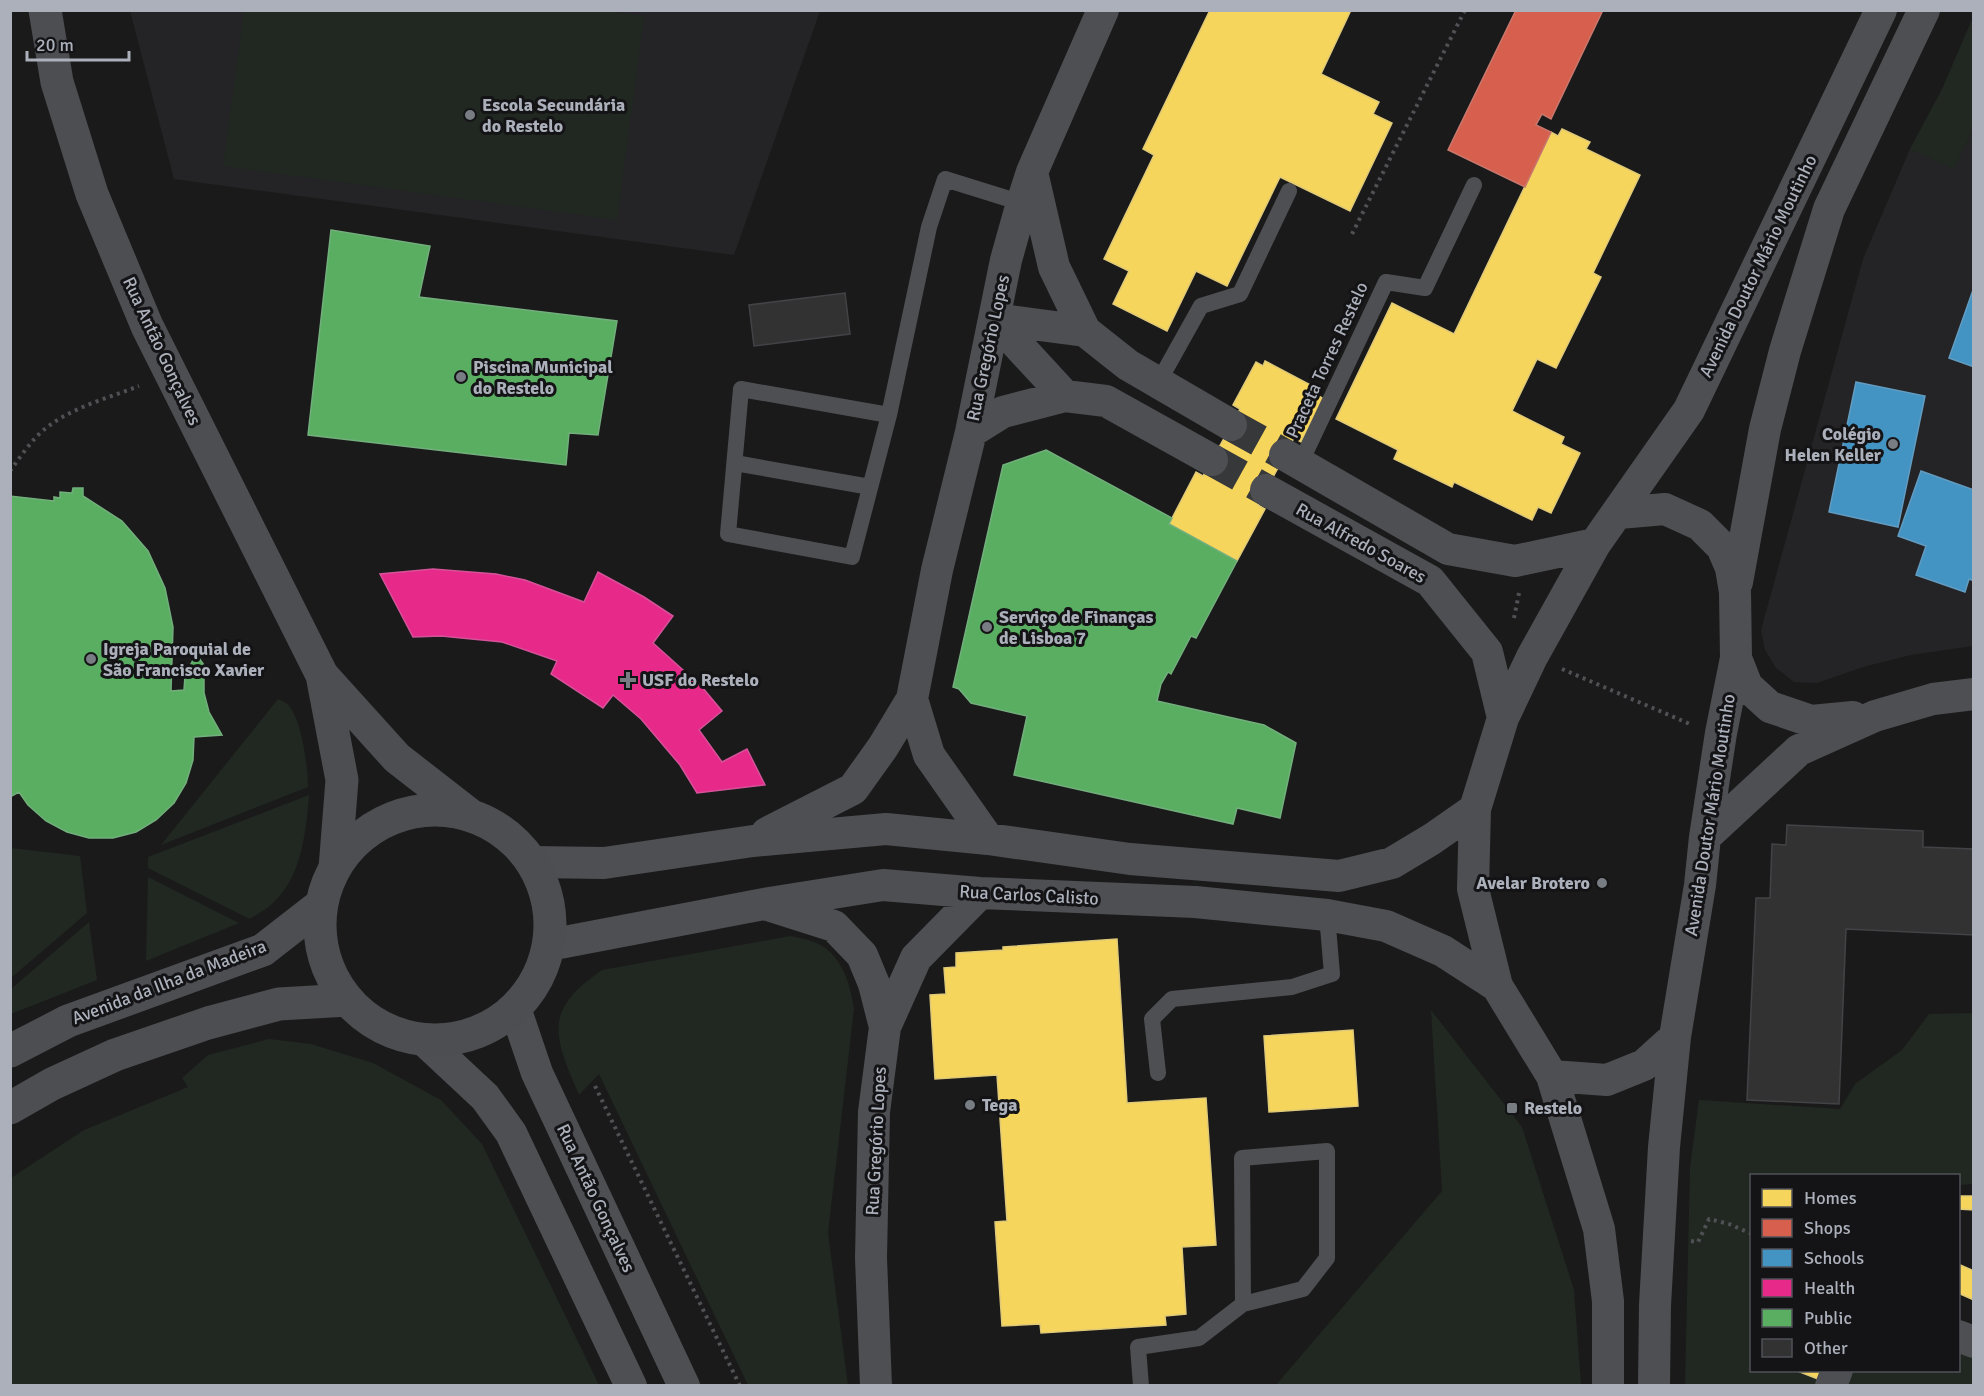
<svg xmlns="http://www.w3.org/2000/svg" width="1984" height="1396" font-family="Signika,sans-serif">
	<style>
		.built { fill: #242426 }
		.green { fill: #202821 }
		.homes { fill: #f6d55c; stroke: #e0ca78; stroke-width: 1.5 }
		.shops { fill: #d6604d; stroke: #c9786e; stroke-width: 1.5 }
		.schools { fill: #4393c3; stroke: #629cc1; stroke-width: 1.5 }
		.health { fill: #e7298a; stroke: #d55299; stroke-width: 1.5 }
		.public { fill: #5aae61; stroke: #72af7c; stroke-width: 1.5 }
		.building { fill: #323232; stroke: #424346; stroke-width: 1.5 }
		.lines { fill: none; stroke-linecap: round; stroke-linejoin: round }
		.street-tunnel { stroke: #37383a; stroke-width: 32; stroke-dasharray: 32 16; stroke-linecap: butt }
		.path { stroke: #505155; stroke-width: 4; stroke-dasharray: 3 4.5; stroke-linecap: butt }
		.lane { stroke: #4e4f53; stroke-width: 16 }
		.street { stroke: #4e4f53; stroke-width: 32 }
		.secondary { stroke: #4d4e52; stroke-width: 33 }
		.poi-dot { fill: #787c83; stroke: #141416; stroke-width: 2 }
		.labels { text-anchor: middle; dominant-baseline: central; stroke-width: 6; stroke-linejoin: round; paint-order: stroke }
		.poi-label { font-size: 18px; font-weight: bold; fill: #abb0bb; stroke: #141416; text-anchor: start }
		.street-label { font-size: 18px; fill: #abb0bb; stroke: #141416 }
	</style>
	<rect width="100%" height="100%" fill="#1a1a1a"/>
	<path class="built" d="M130 11H820L734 255 174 179Z
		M1973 129V646L1911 655 1863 667 1817 683 1794 682 1776 668 1765 650 1761 630 1863 259 1910 149 1954 168Z"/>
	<path class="green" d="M606 11 644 16 617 220 223 166 244 11Z
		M1973 17V129L1954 169 1910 149 1942 89Z
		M278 699C282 701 288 703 290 707 302 723 308 767 308 787L161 845Z
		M309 795C306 832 302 876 273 903 266 910 257 914 250 919L148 868V857Z
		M11 848 80 856 87 913 11 978Z
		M148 877 239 923 146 961Z
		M89 922 97 980 11 1014V989Z
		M791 936C798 938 807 939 814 942 842 953 850 983 854 1009L828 1233 848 1385H748L599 1074 579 1095C554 1036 542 1011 602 970Z
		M1431 1010 1522 1127 1574 1290 1581 1385H1276L1442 1191Z
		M1973 1013V1184L1959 1185 1958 1176H1752V1370L1827 1371 1821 1385 1685 1386 1690 1168 1699 1100 1840 1109 1855 1084 1902 1050 1929 1014Z
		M269 1039 311 1044 373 1063 441 1100 482 1144 599 1385H11V1178L84 1130 188 1087 182 1078 208 1055Z
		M1959 1351 1973 1357V1385L1854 1386 1847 1383 1852 1371 1958 1370Z"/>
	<path class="homes" d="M1210 10H1351L1321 74 1379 102 1373 114 1392 123 1350 211 1280 177 1227 286 1196 271 1167 331 1113 304 1129 271 1104 259 1154 155 1143 149Z
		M1562 129 1590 142 1586 149 1640 175 1593 273 1601 277 1556 368 1537 359 1512 411 1564 437 1561 444 1580 453 1551 513 1538 507 1532 520 1454 482 1452 487 1394 459 1398 450 1336 419 1392 303 1454 334 1551 132 1558 136Z
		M1265 361 1320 390 1317 395 1324 399 1301 442 1294 438 1285 455 1258 505 1265 509 1237 561 1169 524 1196 472 1203 476 1212 460 1240 409 1233 405 1256 362 1263 366Z
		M1117 939 1127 1103 1206 1098 1216 1245 1182 1247 1186 1314 1165 1316 1166 1325 1041 1333 1040 1324 1002 1326 995 1222 1007 1221 997 1075 935 1079 930 995 946 994 944 968 956 967V953L1003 950V947Z
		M1353 1030 1358 1106 1269 1112 1264 1036Z
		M1958 1196H1974V1210L1958 1209Z
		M1958 1264 1974 1271V1300L1958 1293Z
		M1795 1370H1827L1823 1381Z"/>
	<path class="shops" d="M1516 10H1603L1551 119 1542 114 1536 125 1551 132 1525 187 1448 150Z"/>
	<path class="schools" d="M1973 290H1974V367L1949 358Z
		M1856 382 1925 396 1898 527 1829 512Z
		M1921 471 1974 490V581L1969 579 1965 592 1916 575 1926 546 1898 536Z"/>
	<path class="health" d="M433 569 496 574 525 580 584 602 598 572 644 597 673 616 653 643 702 687 722 711 699 730 722 762 747 749 765 785 697 793 680 765 641 719 613 695 603 708 551 674 557 661 502 642 441 636 413 637 380 574Z"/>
	<path class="public" d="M331 230 430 246 419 297 617 321 598 435 569 433 566 465 308 435Z
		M1046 450 1172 518 1169 524 1237 561 1196 638 1191 636 1171 674 1168 672 1161 684 1157 701 1264 725 1296 743 1280 818 1237 808 1233 824 1014 775 1027 716 971 703 959 689 953 687 1003 465Z
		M73 488H83V496L122 521 148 551 165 588 173 627 171 691 184 690 185 676 196 654 204 665V693L209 712 222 735 194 737 193 760 186 783 174 803 156 820 136 832 113 838H89L67 832 46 821 28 805 19 792 10 797V496L54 501V497L60 498V492L72 493Z"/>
	<path class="building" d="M845 293 850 334 754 346 749 305Z
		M1787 825 1923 831V847L1974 849V935L1846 929 1839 1104 1747 1100 1756 898H1770L1772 844 1786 845Z"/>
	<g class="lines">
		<path class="street-tunnel" d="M1231 425 1285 455
			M1212 460 1266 490"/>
		<path class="path" d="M1352 234 1465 10
			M10 471C21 456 32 439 46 428 73 407 108 398 139 386
			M1514 618 1519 593
			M1562 669 1690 724
			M595 1086 740 1386
			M1691 1241 1698 1242 1709 1219 1729 1224 1752 1234"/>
		<path class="lane" d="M1158 383 1201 306 1240 294 1289 191
			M889 415 741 389 728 534 852 557 889 415 929 227 945 179 1022 203
			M735 463 870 487
			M1300 464 1386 282 1425 288 1474 185
			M1158 1073 1152 1019 1172 999 1292 987 1332 974 1327 915
			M1141 1386 1138 1347 1199 1338 1243 1304 1242 1158 1327 1151V1258L1303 1289 1243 1304"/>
		<path class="street" d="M1032 172 1054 267 1085 331 1128 365 1231 425
			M994 319 1065 396
			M994 319 1085 331
			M971 432 1003 412 1065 396 1106 401 1212 460
			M1285 455 1448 549 1515 561 1595 544
			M1266 490 1430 581 1487 652 1503 718
			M1619 513 1665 509 1700 525 1722 547 1731 568 1735 592 1736 658 1721 733 1705 837 1700 885 1675 1037 1664 1147 1655 1305 1654 1386
			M1737 582 1765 429 1785 351 1829 209 1924 10
			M1736 658 1747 686 1770 707 1811 721 1853 717
			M912 699 929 755 988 839
			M767 833 853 789 883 747 912 699 937 570 971 432 1006 260 1022 203 1032 172 1103 10
			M1705 837 1799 750 1875 716 1933 699 1974 694
			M532 862 604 863 753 841 886 829 988 839 1130 859 1339 876 1392 863 1432 839 1475 809
			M771 906 834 926 862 955 874 984 885 1027
			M549 945 764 904 883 885 980 893 1195 902 1327 915 1386 926 1443 951 1497 986
			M515 1008 537 1073 684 1386
			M424 1040 485 1097 511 1133 631 1386
			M1552 1076 1607 1080 1644 1065 1675 1037
			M1958 1336 1974 1342
			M876 1386 871 1258 874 1112 885 1027 916 958 980 893
			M1608 1386V1301L1599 1229 1552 1076 1497 986 1473 889 1475 809 1503 718 1532 657 1595 544 1689 410 1881 10
			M1831 1386 1837 1370"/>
		<path class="secondary" d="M45 10 57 82 92 194 147 326 322 675 397 758 469 814
			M322 675 342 780 335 868
			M320 925a115 115 0 1 1 230 0a115 115 0 1 1-230 0Z
			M10 1051 68 1021 263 950 322 904
			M10 1108 52 1084 115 1055 208 1023 279 1004 348 1000"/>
	</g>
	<g class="poi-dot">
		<circle cx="470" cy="115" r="6"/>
		<circle cx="461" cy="377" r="6"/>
		<circle cx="1893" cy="444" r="6"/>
		<circle cx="987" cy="627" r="6"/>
		<circle cx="91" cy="659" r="6"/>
		<path d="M625 671h6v6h6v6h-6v6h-6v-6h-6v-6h6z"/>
		<circle cx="1602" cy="883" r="6"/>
		<circle cx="970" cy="1105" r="6"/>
		<rect x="1506" y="1102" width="12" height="12" rx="3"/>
	</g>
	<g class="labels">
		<g class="poi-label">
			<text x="482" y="105">Escola Secundária<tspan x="482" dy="21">do Restelo</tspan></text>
			<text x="473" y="367">Piscina Municipal<tspan x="473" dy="21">do Restelo</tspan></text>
			<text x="1881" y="434" text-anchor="end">Colégio<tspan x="1881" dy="21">Helen Keller</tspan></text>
			<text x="999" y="617">Serviço de Finanças<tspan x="999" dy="21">de Lisboa 7</tspan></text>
			<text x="103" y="649">Igreja Paroquial de<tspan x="103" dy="21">São Francisco Xavier</tspan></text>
			<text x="642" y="680">USF do Restelo</text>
			<text x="1590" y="883" text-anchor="end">Avelar Brotero</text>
			<text x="982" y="1105">Tega</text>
			<text x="1524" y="1108">Restelo</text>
		</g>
		<g class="street-label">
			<text transform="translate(1758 266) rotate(-64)">Avenida Doutor Mário Moutinho</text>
			<text transform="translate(988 348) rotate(-78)">Rua Gregório Lopes</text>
			<text transform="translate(162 351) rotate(65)">Rua Antão Gonçalves</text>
			<text transform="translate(1327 360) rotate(-65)">Praceta Torres Restelo</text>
			<text transform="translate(1361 543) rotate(29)">Rua Alfredo Soares</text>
			<text transform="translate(1710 815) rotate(-81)">Avenida Doutor Mário Moutinho</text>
			<text transform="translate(1029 895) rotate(3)">Rua Carlos Calisto</text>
			<text transform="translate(169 982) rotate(-21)">Avenida da Ilha da Madeira</text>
			<text transform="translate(876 1141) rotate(-87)">Rua Gregório Lopes</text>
			<text transform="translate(596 1198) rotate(65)">Rua Antão Gonçalves</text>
		</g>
	</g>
	<rect width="1984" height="1396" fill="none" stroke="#abb0bb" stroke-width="24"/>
	<rect x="1750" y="1174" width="210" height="198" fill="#141416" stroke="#505258" stroke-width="1.5"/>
	<rect x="1762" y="1189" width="30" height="18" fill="#f6d55c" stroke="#505258" stroke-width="1.5"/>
	<text x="1804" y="1204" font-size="18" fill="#abb0bb">Homes</text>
	<rect x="1762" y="1219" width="30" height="18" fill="#d6604d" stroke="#505258" stroke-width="1.5"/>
	<text x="1804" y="1234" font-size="18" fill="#abb0bb">Shops</text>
	<rect x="1762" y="1249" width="30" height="18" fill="#4393c3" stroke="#505258" stroke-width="1.5"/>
	<text x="1804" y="1264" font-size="18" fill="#abb0bb">Schools</text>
	<rect x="1762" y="1279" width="30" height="18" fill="#e7298a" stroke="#505258" stroke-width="1.5"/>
	<text x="1804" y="1294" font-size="18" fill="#abb0bb">Health</text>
	<rect x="1762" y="1309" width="30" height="18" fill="#5aae61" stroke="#505258" stroke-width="1.5"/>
	<text x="1804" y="1324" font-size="18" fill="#abb0bb">Public</text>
	<rect x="1762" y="1339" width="30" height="18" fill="#323232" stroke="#505258" stroke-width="1.5"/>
	<text x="1804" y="1354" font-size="18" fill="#abb0bb">Other</text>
	<path d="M27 51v9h102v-9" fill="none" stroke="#abb0bb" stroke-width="3"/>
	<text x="36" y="51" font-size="18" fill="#abb0bb" stroke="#141416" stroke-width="4.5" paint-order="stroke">20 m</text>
</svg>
